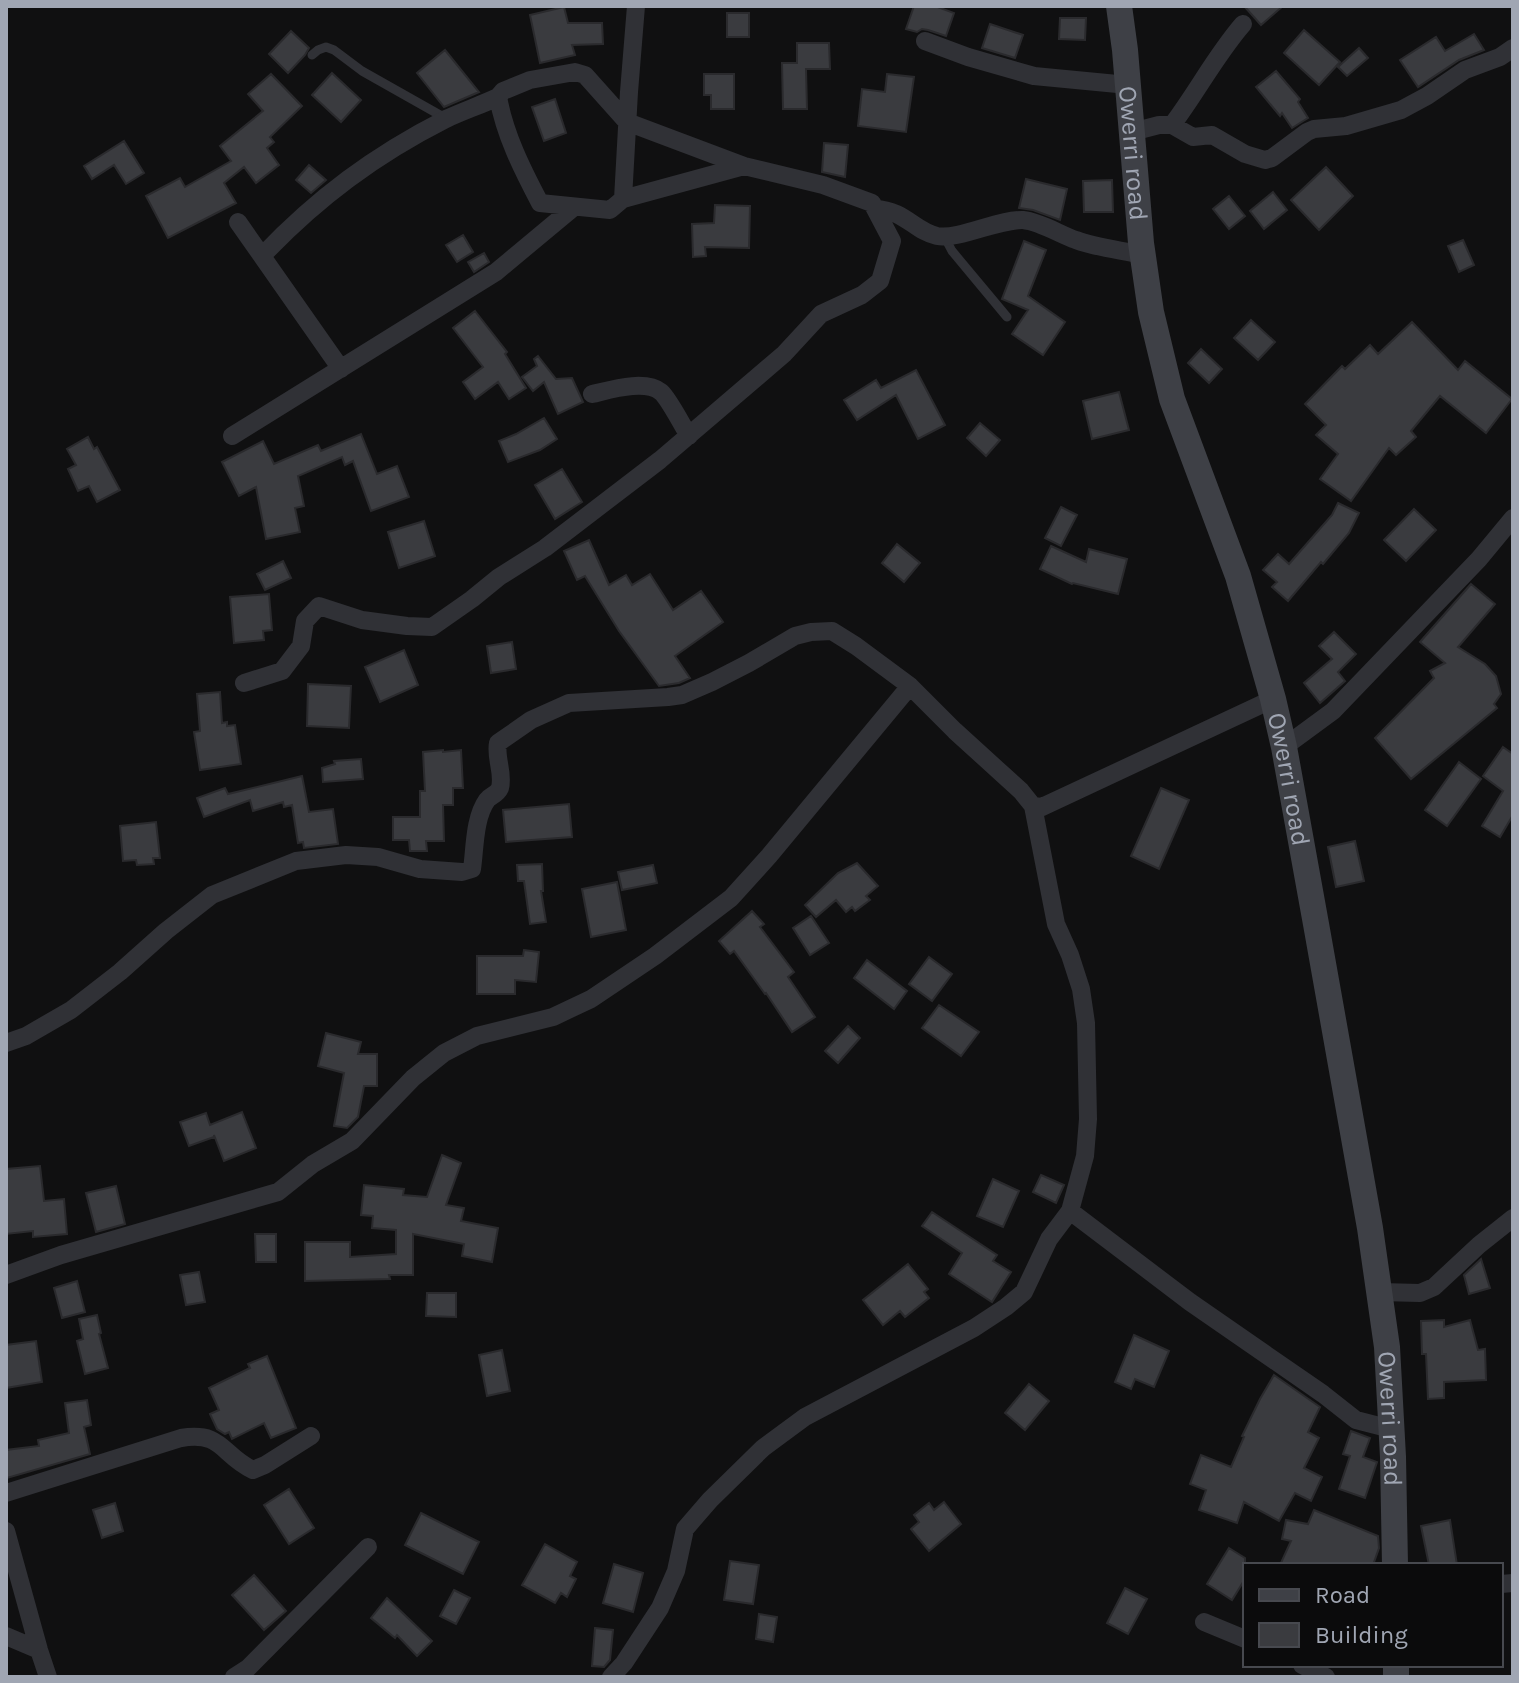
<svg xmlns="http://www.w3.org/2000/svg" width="1519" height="1683" font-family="Karla,sans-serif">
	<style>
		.building { fill: #3a3b3f; stroke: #2a2a2d; stroke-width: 2 }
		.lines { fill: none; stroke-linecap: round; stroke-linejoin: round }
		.lane { stroke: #303136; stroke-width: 9 }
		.street { stroke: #303136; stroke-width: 18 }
		.secondary { stroke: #3e4046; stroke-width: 26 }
		.labels { text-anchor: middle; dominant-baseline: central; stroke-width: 7; stroke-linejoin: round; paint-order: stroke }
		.street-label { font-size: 26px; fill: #a0a6b3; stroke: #0b0b0c }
	</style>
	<rect width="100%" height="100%" fill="#101011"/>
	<path class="building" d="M914 6H935L954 13 946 36 928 30 922 29 917 32 906 29Z
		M1244 6H1283L1261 25Z
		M564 7 568 23H602L603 44 572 45 575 55 540 63 530 15Z
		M727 13H749V37H727Z
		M1060 18H1086L1085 40 1059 39Z
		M990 24 1023 35 1015 58 982 48Z
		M1304 30 1340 62 1319 85 1284 53Z
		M291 31 309 48 305 55 288 73 269 54Z
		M1474 34 1484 50 1459 60 1418 87 1400 60 1436 37 1445 51Z
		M797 43H829L830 69H806L807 109H783L782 63H797Z
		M1359 48 1368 58 1347 76 1338 67Z
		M445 50 479 92 444 107 417 73Z
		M1276 71 1300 99 1298 102 1308 118 1292 128 1282 113 1280 116 1256 87Z
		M332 73 361 100 341 122 312 95Z
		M271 74 302 106 270 137 274 142 267 148 279 165 256 183 244 167 224 183 236 203 168 238 146 196 180 178 185 187 231 161 220 146 263 111 248 94Z
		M704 74H734V109H711V95H704Z
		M887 74 914 77 906 132 858 126 862 89 885 92Z
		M555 99 566 133 544 141 532 107Z
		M124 141 144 173 126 184 114 165 92 179 84 166Z
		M824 143 848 145 845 177 822 172Z
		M309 165 326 180 311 193 296 180Z
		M1326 167 1353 196 1319 230 1291 200Z
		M1026 179 1067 189 1060 220 1033 210 1019 208Z
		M1112 180 1113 212H1084L1083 181Z
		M1273 192 1287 210 1264 229 1250 211Z
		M1229 196 1245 216 1229 229 1213 209Z
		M715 205 750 206 749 248 705 247 706 256 693 257 692 224 714 223Z
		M463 235 473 252 457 262 446 245Z
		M1463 240 1474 265 1459 272 1448 246Z
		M1024 241 1046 250 1028 296 1065 322 1043 355 1012 334 1028 310 1002 299Z
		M484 253 489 262 474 272 468 262Z
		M475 311 507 352 505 354 526 388 509 399 498 382 475 399 463 382 483 367 453 328Z
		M1251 320 1275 342 1258 360 1234 338Z
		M1412 322 1458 370 1465 361 1512 399 1486 433 1440 396 1411 431 1416 437 1396 455 1389 448 1351 501 1320 479 1338 454 1316 435 1326 425 1305 404 1342 366 1345 369 1370 345 1378 354Z
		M1201 349 1222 369 1209 383 1188 363Z
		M538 356 556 379 572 378 583 402 558 414 544 382 533 391 522 377 537 366 534 359Z
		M916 370 945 425 918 439 896 395 857 420 844 400 876 380 881 388Z
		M1119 392 1129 430 1092 439 1083 401Z
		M544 418 557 439 540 450 508 462 499 441 516 434Z
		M980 423 1000 440 986 456 967 438Z
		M361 434 377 474 397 466 409 497 371 511 353 461 345 465 342 457 298 476 304 506 295 508 300 532 266 539 256 487 239 496 222 462 263 441 274 464 318 445 321 451Z
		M88 437 94 449 97 447 120 490 97 502 89 486 78 491 68 469 76 465 67 449Z
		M562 469 582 502 555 519 535 485Z
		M1338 503 1359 513 1349 533 1323 564 1321 562 1288 601 1272 587 1277 582 1263 570 1278 554 1289 564 1332 515Z
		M1061 507 1077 515 1061 546 1045 538Z
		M1414 509 1436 530 1406 561 1384 540Z
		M424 521 435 556 399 568 388 532Z
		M589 540 609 585 626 575 632 585 650 574 673 610 701 591 723 622 675 656 690 678 679 683 659 686 619 631 585 576 577 580 564 551Z
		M897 544 920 563 904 582 882 563Z
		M1051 546 1086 562 1089 549 1127 559 1118 594 1073 583 1072 584 1040 569Z
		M283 561 291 578 265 590 257 574Z
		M1471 584 1495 604 1458 647 1485 664 1496 676 1501 694 1494 704 1497 708 1411 779 1375 738 1434 678 1430 671 1445 663 1420 642Z
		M269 594 272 630 263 631 264 640 234 643 230 597Z
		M1334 632 1356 654 1338 672 1345 681 1320 703 1304 683 1332 659 1319 646Z
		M512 642 516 669 491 673 487 646Z
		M404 650 418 685 380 702 365 667Z
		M308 684 351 686 349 728 307 726Z
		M220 692 222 723 227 722V726L235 725 241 764 200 770 194 732 200 731 197 694Z
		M1503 747 1513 754V815L1500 837 1482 826 1503 791 1483 776Z
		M443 750V752L461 750 463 788H453V805H443L444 841H426L427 851H410L409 840H393V817H420V791H425L423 752Z
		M361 759 363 779 323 782 322 768 335 764 334 761Z
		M1459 762 1481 779 1447 826 1425 810Z
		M302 776 309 812 333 809 338 844 304 848 303 842 298 843 292 805 284 807 283 802 253 811 250 800 204 817 197 798 225 788 228 794Z
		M1161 788 1189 800 1159 869 1131 856Z
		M569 804 572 837 506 842 503 810Z
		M156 822 160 858H153L154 864 137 865 136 860 123 861 120 826Z
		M1355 841 1364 881 1336 887 1328 847Z
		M857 863 878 886 866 896 870 900 855 911 852 907 846 912 836 900 816 917 805 905 838 873Z
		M542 864 543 891H541L546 922 530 924 524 881H518L517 865Z
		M653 865 657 883 622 890 618 872Z
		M617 882 626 930 591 937 582 889Z
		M752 911 764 924 760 927 794 972 788 977 815 1017 792 1032 766 993 765 994 734 951 730 954 719 941Z
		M811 916 829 943 810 955 793 928Z
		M524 950 539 952 536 982 515 980V994H477V956H523Z
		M929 957 952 974 932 1001 909 984Z
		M867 960 907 991 894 1009 854 978Z
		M939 1005 979 1032 961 1056 922 1028Z
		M848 1026 860 1038 838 1063 825 1051Z
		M326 1033 361 1042 358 1054H377V1086H364L358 1117 347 1128 334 1126 344 1073 318 1066Z
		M242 1112 256 1148 224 1161 214 1135V1137L189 1146 180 1122 206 1113 210 1125Z
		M442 1155 461 1163 446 1205 464 1208 461 1221 498 1228 492 1262 462 1256 464 1244 413 1234V1275H389L390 1279 305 1281V1242H350V1257L396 1254V1230L372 1228 373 1216 361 1215 364 1185 404 1189 403 1195 427 1197Z
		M40 1166 44 1201 64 1199 67 1234 33 1237V1231L6 1234V1169Z
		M1041 1175 1064 1185 1056 1203 1033 1192Z
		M993 1179 1019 1191 1003 1227 977 1216Z
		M116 1186 125 1224 96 1232 86 1193Z
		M932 1212 997 1255 993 1261 1011 1272 992 1302 949 1274 962 1253 922 1226Z
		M255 1234H276V1262H256Z
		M1481 1259 1490 1288 1469 1294 1464 1275Z
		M908 1264 928 1289 924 1292 929 1298 905 1317 900 1311 883 1325 863 1300Z
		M199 1272 205 1302 186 1305 180 1275Z
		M77 1281 85 1312 62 1318 54 1288Z
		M427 1293H456V1317L426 1316Z
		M97 1315 101 1333 99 1334 108 1368 85 1374 77 1341 83 1339 79 1319Z
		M1444 1320V1327L1470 1320 1478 1350 1485 1349 1486 1380 1444 1382V1398L1428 1399 1426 1354H1422L1421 1321Z
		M1134 1335 1169 1351 1154 1387 1135 1379 1131 1389 1115 1382Z
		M36 1341 42 1382 6 1388V1345Z
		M502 1350 510 1391 487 1396 479 1355Z
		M267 1356 296 1428 271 1438 264 1423 232 1439 229 1432 225 1434 217 1429 210 1414 219 1410 209 1388 250 1368 248 1364Z
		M1274 1375 1320 1407 1308 1432 1319 1438 1304 1468 1322 1477 1311 1501 1295 1493 1279 1521 1244 1502 1237 1523 1199 1510 1206 1490 1190 1484 1201 1455 1231 1467 1244 1437 1242 1436 1260 1399Z
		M1029 1384 1049 1401 1025 1430 1005 1413Z
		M87 1400 91 1425 84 1427 90 1454 7 1478 6 1450 39 1446 38 1440 69 1433 65 1403Z
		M1351 1431 1370 1438 1363 1457 1377 1462 1365 1498 1339 1489 1350 1456 1343 1454Z
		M289 1489 314 1528 289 1544 264 1505Z
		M944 1502 961 1524 929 1551 911 1529 919 1522 914 1515 929 1503 934 1510Z
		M115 1503 123 1531 102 1538 93 1510Z
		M1314 1510 1378 1536 1379 1548 1373 1565H1280L1291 1541 1282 1539 1286 1520 1308 1524Z
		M421 1513 479 1542 463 1574 405 1545Z
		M1450 1520 1457 1565H1429L1421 1526Z
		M545 1544 577 1562 570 1576 576 1579 567 1597 561 1593 555 1603 522 1585Z
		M1229 1548 1245 1558V1579L1232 1600 1207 1584Z
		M730 1561 759 1565 753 1604 724 1600Z
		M614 1564 643 1573 633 1612 603 1603Z
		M254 1575 286 1611 264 1630 232 1595Z
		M1125 1588 1147 1599 1128 1634 1107 1623Z
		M454 1590 470 1598 456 1624 440 1616Z
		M387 1598 432 1641 417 1656 397 1635 395 1638 371 1618Z
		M759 1614 777 1617 773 1642 756 1639Z
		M595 1628 613 1630 610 1660 604 1667 592 1666Z"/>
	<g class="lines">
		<path class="lane" d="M312 55 318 50 326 47 334 50 362 71 447 119
			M944 236 952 251 1007 317"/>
		<path class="street" d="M925 41 968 57 1034 76 1128 85
			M498 97C505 135 522 169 540 203L610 210 623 199 629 92 636 6
			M1172 125C1197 92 1216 55 1243 24
			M1132 132 1159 125H1172L1193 137 1212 135 1245 154 1265 160 1272 158 1307 132 1314 129 1346 126 1401 110 1427 96 1465 70 1500 57 1513 48
			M875 209C905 210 914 231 937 236 959 240 999 219 1023 220 1041 222 1059 234 1076 240 1097 248 1121 250 1143 255
			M238 222 341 369
			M262 256C317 198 375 155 446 119 463 111 481 105 498 97L503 91 530 80 575 72 585 75 627 122 744 166
			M592 394C610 390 645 379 661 392 669 399 682 425 689 436
			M232 436 496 272 574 207
			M244 683 282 671 301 646 305 621 319 606 362 620 407 626 432 627 472 599 499 577 545 548 660 460 784 354 821 314 862 295 880 281 892 241 872 203 823 185 744 166 623 199
			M1284 747 1333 711 1479 559 1513 518
			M6 1043 26 1036 71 1010 120 972 166 931 212 895 296 861 346 855 378 857 420 869 462 872 472 869C475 849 474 818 487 800 491 795 497 795 500 788 504 773 495 758 498 743L531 720 569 703 668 697 682 695 712 682 749 663 795 636 811 632 832 631 856 646 910 686
			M1070 1211 1190 1302 1323 1394 1356 1420 1391 1429
			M6 1275 61 1255 278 1192 313 1164 352 1141 413 1078 444 1053 477 1036 553 1017 591 999 655 956 731 898 769 856 910 686 955 731 1021 791 1033 806 1042 807 1273 699
			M1380 1292 1420 1293 1434 1287 1479 1245 1513 1218
			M6 1493 181 1438C223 1431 221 1455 253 1470L265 1465 311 1436
			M6 1531 39 1650 48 1677
			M1501 1584 1513 1583
			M1204 1622 1245 1639
			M6 1636 39 1650
			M1302 1665 1326 1677
			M234 1677 248 1668 368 1547
			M611 1677 624 1663 660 1608 676 1571 685 1529 710 1500 763 1448 805 1417 974 1328 1006 1307 1024 1292 1049 1239 1070 1211 1085 1156 1088 1119 1086 1023 1081 989 1070 955 1056 924 1033 806"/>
		<g class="secondary">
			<path id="s1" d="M1119 6 1125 50 1141 243 1151 312 1172 399 1238 576 1273 699 1284 747 1316 924 1370 1228 1387 1347 1393 1457 1395 1565"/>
			<path d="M1396 1665V1677"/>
		</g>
	</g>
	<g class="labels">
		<g class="street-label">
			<text stroke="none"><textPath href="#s1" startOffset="148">Owerri road</textPath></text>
			<text stroke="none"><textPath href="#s1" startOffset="796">Owerri road</textPath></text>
			<text stroke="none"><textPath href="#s1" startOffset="1444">Owerri road</textPath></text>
		</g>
	</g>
	<rect width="1519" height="1683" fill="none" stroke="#a0a6b3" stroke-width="16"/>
	<rect x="1243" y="1563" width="260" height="104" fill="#0b0b0c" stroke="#47494f" stroke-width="2"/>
	<rect x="1259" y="1589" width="40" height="12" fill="#3e4046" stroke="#47494f" stroke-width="2"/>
	<text x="1315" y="1603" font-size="24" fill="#a0a6b3">Road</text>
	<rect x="1259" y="1623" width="40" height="24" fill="#3a3b3f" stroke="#47494f" stroke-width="2"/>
	<text x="1315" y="1643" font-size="24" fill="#a0a6b3">Building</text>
</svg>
